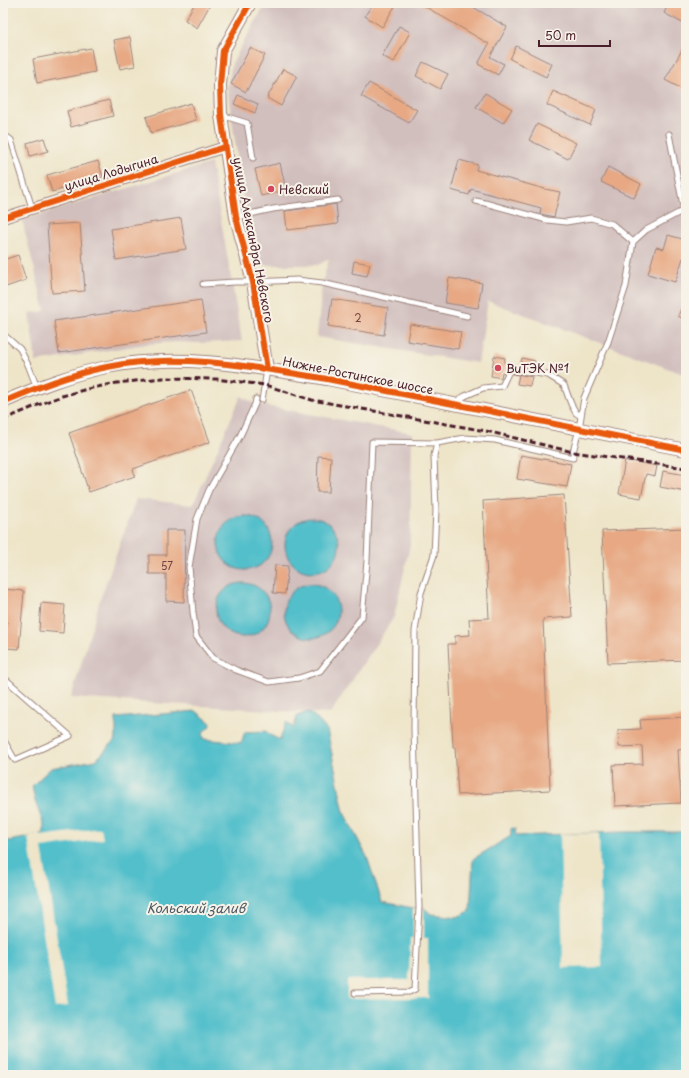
<svg xmlns="http://www.w3.org/2000/svg" width="689" height="1078" font-family="'Playpen Sans',sans-serif">
	<style>
		.industrial { fill: #d1bfbe }
		.water { fill: #53bfcb; stroke: #4e6f7b }
		.pier { fill: #eee5c9 }
		.building { fill: #e7a883 }
		.lines { fill: none; stroke-linecap: round; stroke-linejoin: round }
		.service-casing { stroke: #9c827a; stroke-width: 7 }
		.minor-casing { stroke: #9c827a; stroke-width: 12 }
		.tertiary-casing { stroke: #9c827a; stroke-width: 14 }
		.service { stroke: #fff; stroke-width: 5 }
		.minor { stroke: #fff; stroke-width: 10 }
		.tertiary { stroke: #fff; stroke-width: 12 }
		.rail { stroke: #4a1f2b; stroke-width: 3; stroke-dasharray: 6 3; stroke-linecap: butt }
		.cycleway-casing { stroke: #f7f3e8; stroke-width: 8 }
		.cycleway { stroke: #e8590c; stroke-width: 6 }
		.poi-dot { fill: #d1495b; stroke: #f7f3e8; stroke-width: 1.5 }
		.labels { text-anchor: middle; dominant-baseline: central; stroke-width: 4; stroke-linejoin: round; paint-order: stroke }
		.number-label { font-size: 10px; fill: #714141 }
		.street-label { font-size: 12px; fill: #4a1f2b; stroke: #f7f3e8 }
		.poi-label { font-size: 12px; fill: #4a1f2b; stroke: #f7f3e8; text-anchor: start }
		.water-label { font-size: 13px; font-style: italic; fill: #4d5763; stroke: #f7f3e8 }
	</style>
	<rect width="100%" height="100%" fill="#f7f3e8"/>
	<filter id="ink" filterUnits="userSpaceOnUse"><feTurbulence type="fractalNoise" baseFrequency=".025" numOctaves="2"/><feDisplacementMap in="SourceGraphic" scale="8" xChannelSelector="R" yChannelSelector="G"/><feConvolveMatrix kernelMatrix="1 2 1 2 8 2 1 2 1" color-interpolation-filters="sRGB"/></filter>
	<filter id="wash" filterUnits="userSpaceOnUse"><feTurbulence type="fractalNoise" baseFrequency=".012" numOctaves="4" result="noise"/><feDisplacementMap in="SourceGraphic" scale="16" xChannelSelector="R" yChannelSelector="G"/><feGaussianBlur stdDeviation="0.9" result="paint"/><feColorMatrix in="noise" values="0 0 0 0 0 0 0 0 0 0 0 0 0 0 0 0 0 1.4 0 .05"/><feComposite in="paint" operator="in"/></filter>
	<g filter="url(#wash)">
		<rect width="100%" height="100%" fill="#eee5c9"/>
		<path class="industrial" d="M266 3H686V368L683 374 488 301 478 363 317 337 322 283 329 259 318 265H254L227 88 232 63Z
			M211 163 242 341 200 343 174 342 146 344 36 362 29 313 45 311 22 220Z
			M241 396 255 404 412 433 410 545 394 617 330 714 71 698 100 600 136 499 193 505Z"/>
		<path class="water" d="M218 543a27 27 0 1 1 54 0a27 27 0 1 1-54 0Z
			M285 545a27 27 0 1 1 54 0a27 27 0 1 1-54 0Z
			M216 610a27 27 0 1 1 54 0a27 27 0 1 1-54 0Z
			M284 611a27 27 0 1 1 54 0a27 27 0 1 1-54 0Z
			M196 711 212 724 203 732 204 739 241 743 245 732 266 731 270 735 280 740 286 722 294 728 297 716 308 712 314 716 327 730 344 813 367 857 382 902 413 908H424L431 914 457 917 470 911 473 859 511 836V829L512 828 515 829 516 836 622 832H686V1075H3V842L25 838 40 834H44V825L35 801 32 786 51 768 96 760 116 739V718Z"/>
		<path class="pier" d="M101 828 103 839 42 848 68 1006 55 1008 28 837 40 834 41 836Z
			M599 833 602 967 563 968 560 834Z
			M413 908H424V938H428V998L347 999V980H409L410 938H413Z"/>
		<g id="blocks">
			<path class="building" d="M195 3H211L197 28 185 20Z
				M373 3H397L382 27 365 16Z
				M419 3H466L507 27 490 57 504 64 498 75 478 64 489 44Z
				M669 3H686V25L664 13Z
				M399 26 410 32 394 62 382 56Z
				M130 37 135 66 120 69 114 40Z
				M686 43V91L665 80Z
				M516 46 552 64 546 77 510 59Z
				M91 48 95 72 37 83 33 59Z
				M250 48 265 55 246 92 231 84Z
				M423 62 448 74 440 89 416 76Z
				M283 69 297 76 281 106 267 98Z
				M369 83 417 110 409 123 361 96Z
				M553 91 596 110 590 125 547 105Z
				M485 93 512 109 503 123 476 107Z
				M238 95 258 104 255 113 234 104Z
				M109 100 113 116 71 127 67 111Z
				M191 103 196 120 151 133 146 117Z
				M537 124 576 143 568 159 529 140Z
				M44 138 48 151 30 156 27 143Z
				M459 160 478 165 476 170 545 189 560 192 554 217 540 214 541 208 471 189 469 195 451 190Z
				M98 161 103 177 52 192 47 175Z
				M280 163 286 190 261 196 255 169Z
				M608 167 641 184 634 198 601 182Z
				M336 204 338 224 287 230 285 211Z
				M181 218 186 249 116 260 111 229Z
				M80 223 85 291 52 293 47 225Z
				M668 235 686 240V259L683 258 675 282 648 274 656 247 664 249Z
				M18 255 26 280 3 288V260Z
				M354 261 370 264 367 276 352 273Z
				M449 278 482 283 478 308 445 303Z
				M686 297V320L678 316Z
				M332 299 388 308 384 335 328 326Z
				M201 300 206 332 59 353 54 321Z
				M410 324 461 332 458 349 407 341Z
				M494 356 505 358 504 363 520 366 522 358 535 361 533 369 509 365 506 367 504 373 502 372 501 378 491 376Z
				M512 373 532 377 530 386 517 384 519 375 512 374Z
				M191 390 210 442 133 469 135 476 89 492 69 433Z
				M521 455 571 464 567 487 517 479Z
				M318 456 331 457 329 492H317Z
				M625 460 657 466 655 476 646 474 641 498 619 494Z
				M663 471 686 475V492L660 487Z
				M564 495 572 617 543 619 550 790 458 795 455 747H453L448 644H455V636L470 635 469 619 489 618 483 501Z
				M686 528V660L608 663 602 531Z
				M166 530H185L184 602 166 601V574H149V555H166Z
				M275 565 288 566 285 594 273 593Z
				M4 589 24 591 19 649 5 648 7 622 3 621Z
				M41 603 65 605 63 633 39 631Z
				M686 717V749L678 750 681 803 615 806 613 765 643 764 642 746 619 747 618 730 641 729 640 720Z"/>
		</g>
	</g>
	<g filter="url(#ink)">
		<use href="#blocks" fill-opacity="0" stroke="#9c827a" stroke-width="1"/>
		<g class="lines">
			<defs>
				<path id="service" d="M221 115 247 123 253 158
					M3 134 11 140 32 208
					M476 201 485 203 547 220 566 222 591 218 612 224 633 242
					M236 217 273 209 338 200
					M203 284 235 282H253L297 280 322 283 467 316
					M3 334 20 349 29 367 37 388
					M256 399 255 404 240 436 209 490 197 519 189 567 193 612 196 636 213 658 236 670 269 682 299 678 320 671 362 617 367 561 372 442 437 443 465 438 495 440 543 451 573 458V452L579 429 584 398 608 342 626 286 633 242 646 230 684 210 669 134
					M262 400 267 370
					M455 402 465 396 483 388 502 386 510 369 548 375 564 385 571 404 576 413 581 416
					M3 677 70 736 15 760 3 739
					M355 993 409 992 415 989 419 907 414 729 415 631 421 593 434 555 436 510 434 456 437 443"/>
				<path id="minor" d="M3 218 225 147"/>
				<path id="tertiary" d="M250 3 223 51 220 85 221 115 236 217 253 282 267 369
					M3 402C36 388 71 374 107 367 179 352 255 367 327 379L686 450"/>
			</defs>
			<use href="#service" class="service-casing"/>
			<use href="#minor" class="minor-casing"/>
			<use href="#tertiary" class="tertiary-casing"/>
			<use href="#service" class="service"/>
			<use href="#minor" class="minor"/>
			<use href="#tertiary" class="tertiary"/>
			<path class="rail" d="M3 420 38 405 62 396 87 389 117 383 163 378 216 379 265 385 312 400 486 431 573 452 686 468"/>
			<defs>
				<path id="cycleway" d="M250 3 223 51 220 85 221 115 236 217 253 282 267 369
					M3 218 225 147
					M3 402C36 388 71 374 107 367 179 352 255 367 327 379L686 450"/>
			</defs>
			<use href="#cycleway" class="cycleway-casing"/>
			<use href="#cycleway" class="cycleway"/>
		</g>
	</g>
	<g class="poi-dot">
		<circle cx="271" cy="189" r="4"/>
		<circle cx="498" cy="368" r="4"/>
	</g>
	<g class="labels">
		<g class="number-label">
			<text x="358" y="317">2</text>
			<text x="167" y="565">57</text>
		</g>
		<g class="street-label">
			<text transform="translate(111 172) rotate(-17)">улица Лодыгина</text>
			<text transform="translate(254 240) rotate(79)">улица Александра Невского</text>
			<text transform="translate(358 375) rotate(11)">Нижне-Ростинское шоссе</text>
		</g>
		<g class="poi-label">
			<text x="279" y="189">Невский</text>
			<text x="506" y="368">ВиТЭК №1</text>
		</g>
		<g class="water-label">
			<text x="196" y="907">Кольский залив</text>
		</g>
	</g>
	<rect width="689" height="1078" fill="none" stroke="#f7f3e8" stroke-width="16"/>
	<path d="M539 40v6h71v-6" fill="none" stroke="#4a1f2b" stroke-width="2"/>
	<text x="545" y="40" font-size="12" fill="#4a1f2b" stroke="#f7f3e8" stroke-width="3" paint-order="stroke">50 m</text>
</svg>
